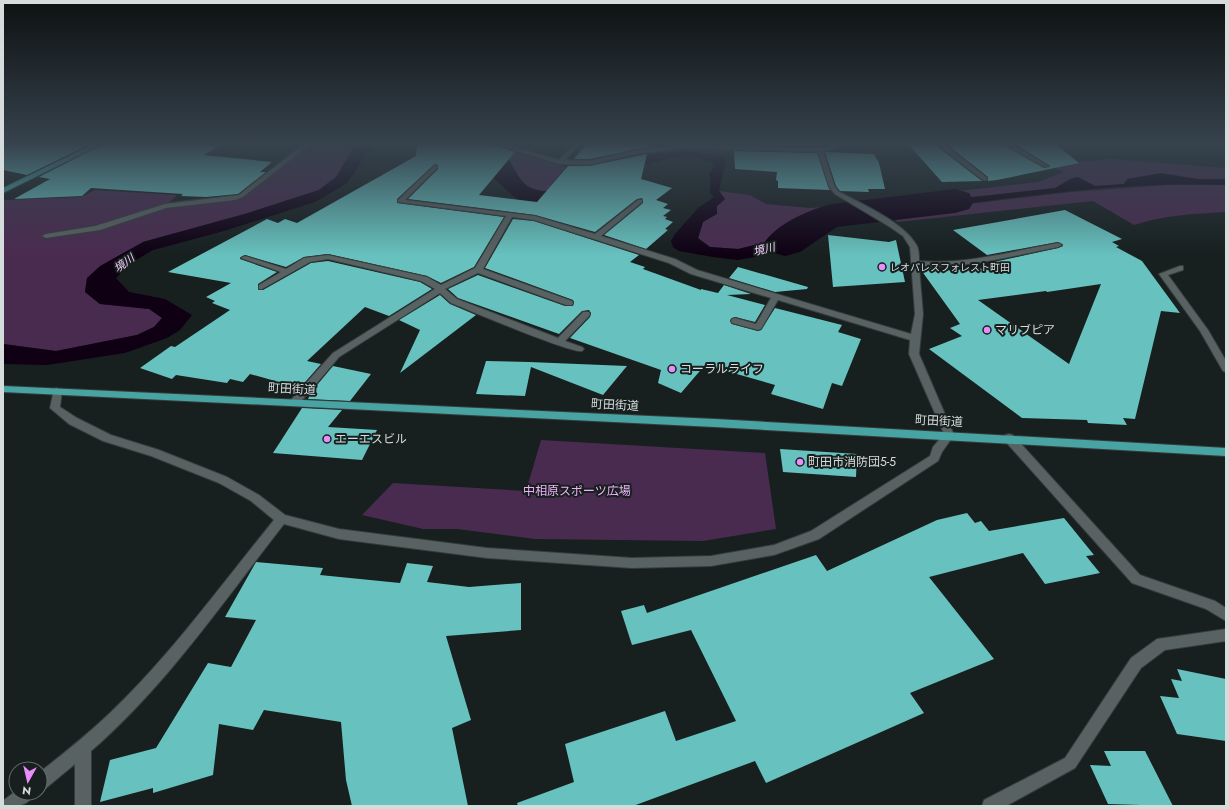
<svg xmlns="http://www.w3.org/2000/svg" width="1229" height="809" font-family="Jost,'Noto Sans JP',sans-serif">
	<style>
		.green { fill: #4a2b50 }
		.water { fill: #0f0014 }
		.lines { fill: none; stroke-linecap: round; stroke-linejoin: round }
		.river { fill: #0f0014; fill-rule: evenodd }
		.building { fill: #67c2bf; fill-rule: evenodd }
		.minor-casing { stroke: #363c3b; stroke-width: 2 }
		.major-casing { stroke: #363c3b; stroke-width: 2 }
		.minor { fill: #586262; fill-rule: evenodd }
		.major { fill: #48a4a2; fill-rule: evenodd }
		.poi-dot { fill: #ea8dfc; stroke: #171f1f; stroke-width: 1.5 }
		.labels { text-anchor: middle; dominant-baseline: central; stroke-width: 4; stroke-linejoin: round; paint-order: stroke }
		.far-poi-label { font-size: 10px; fill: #d6dcdb; stroke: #171f1f; text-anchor: start }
		.far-water-label { font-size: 11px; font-style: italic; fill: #f5d0fc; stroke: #171f1f }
		.poi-label { font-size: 12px; fill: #d6dcdb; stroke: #171f1f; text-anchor: start }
		.street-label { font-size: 12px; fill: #d6dcdb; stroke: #171f1f }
		.park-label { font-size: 12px; fill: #efb2fa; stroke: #171f1f }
	</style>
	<rect width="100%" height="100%" fill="#171f1f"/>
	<path class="green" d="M308 144 354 147 336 177 319 190 248 213 143 242 87 278 85 292 100 304 150 309 162 318 154 327 137 335 56 351 3 344V200L81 197 95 190 177 195 170 202 204 198 225 199 238 197Z
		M494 146 566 167 551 185 581 184C565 190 540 197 525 184 518 178 515 168 510 161 505 156 499 151 494 146Z
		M1111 159 1226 168V179H1198L1095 186 1078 177 1070 179 1056 188 873 208 862 202 1038 182 1063 172 1055 168 1078 162Z
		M1167 185H1226V212C1194 214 1164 215 1134 225L1093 201 898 222 885 214 1071 192Z
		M719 191 750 195 766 204 811 208 840 205 848 209 813 217 771 241 738 249 710 247 698 239 703 222 716 214 717 206 725 199Z
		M541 440 765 453 776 529 703 541 535 539 457 529H423L362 515 393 483 526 491Z"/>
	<path class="water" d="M360 143H385L365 154 357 169 346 184 315 202 224 231 153 250 131 263 116 278 129 292 165 299 192 315 180 330 167 338 125 353 47 365 3 364V344L56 351 137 335 154 327 162 318 149 309 100 304 85 292 87 278 100 266 143 242 248 213 319 190 336 177 354 147Z
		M685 151 718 155 726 160 719 191 725 199 717 206V214L703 222 698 238 710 247 738 249 771 241 813 217 848 209 861 216 829 219 798 247 755 257 738 260 713 257 679 251 673 247 671 241 675 234 698 208 714 197 710 193 711 180 709 175 714 166 712 162 691 157 671 158 640 166 528 206 513 196 478 163 505 156C514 165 517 180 529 187 557 203 614 167 642 157 655 153 671 152 685 151Z
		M1161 173 1198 179H1226V185C1113 180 997 201 885 214L873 208 1055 188 1070 179 1078 177 1095 186 1124 184 1127 179Z"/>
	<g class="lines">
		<path class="river" d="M955 189 969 193 974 201 969 209 955 213 837 227 800 252 785 256 770 252 764 243C778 223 808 210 832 204Z"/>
	</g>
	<path class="building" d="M3 143H79L86 146 27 175 3 170Z
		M105 143H224L204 155 272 162 260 172H266L238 194 206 197 181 196 183 194 91 188 82 196 14 199 50 179 39 177Z
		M417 143H490L515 152 479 195 537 202 568 166H589L647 154 641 179 672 188 656 200 668 204 663 208 671 210 663 216 667 217 665 219 673 222 665 229 668 230 646 249 604 235 643 203 642 198 637 199 595 232 535 215 408 199 438 169V166L435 164 397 199V203L504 217 474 267 441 283 427 276 328 254 304 257 286 267 245 255 240 258V259L277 272 258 284V289L259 290H263L311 263 328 261 420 282 432 289 389 316 365 307 307 361 321 364 300 388 250 374 243 382 230 379 227 383 176 375 172 379 140 368 171 346 175 347 230 310 212 303 215 301 206 297 231 283 168 272 267 219 278 223 285 219 297 223 416 156Z
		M587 143H650L649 147 589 159H574Z
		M734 143H821L822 146 734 144Z
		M934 143V144L982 181 942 182 908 144Z
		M945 143H1001L1044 168 1050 166 1013 143H1054L1079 163 997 180 988 181V177Z
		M734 151 817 153 830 190 778 188V181L776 180 777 172 735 169Z
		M825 152 874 154 879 163 885 189H868L869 192 840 191 836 186Z
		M1065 210 1122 239 1112 242 1119 246 1116 247 1142 261 1180 313 1161 311 1135 419 1123 418 1127 425 1088 423 1087 420 1022 418 929 349 962 336 950 328 960 324 921 270V268H932L936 271 994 268 989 263 1058 248 1063 246 1058 242 987 255 953 230ZM1101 284 1069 364 978 300 1046 291 1047 292Z
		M513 219 534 221 639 255 630 262 645 267 643 269 701 290V289L718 293 724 285 751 294 727 295 765 305 755 322 735 317 730 320 732 324 758 331 761 330 775 308 842 325 838 332 861 339 842 386 832 383 823 409 771 394 775 385 705 365 681 393 658 383 661 370 570 338 590 317 591 313 589 310 582 311 559 334 458 298 448 289 478 275 565 306H573L574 302 573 300 485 268Z
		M828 235 889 242 896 240 905 282 833 287Z
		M738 267 808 287 807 289 775 292 729 278Z
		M440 295 450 304 476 315 400 373 420 330 399 320Z
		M486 361 529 362 627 366 603 395 531 367 525 396 476 394Z
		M333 366 371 374 350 401 308 399 312 391Z
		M302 408 342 410 328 427 377 430 362 460 273 453Z
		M780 449 857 454 856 477 783 472Z
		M967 513 975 523 981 521 989 531 1064 518 1094 555 1086 556 1100 573 1045 584 1023 553 929 577 994 659 910 693 924 713 766 783 755 761 633 806H518L517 803 574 782 565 744 665 711 676 741 736 721 691 630 632 645 621 611 644 605 647 613 816 555 827 571 937 520Z
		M256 562 323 568 320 575 400 583 407 563 433 566 427 582 469 587 521 583V630L446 636 471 720 452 728 468 806H352L346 780 341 722 264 710 253 730 219 724 213 775 153 793V788L100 802 110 760 156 748 208 663 231 667 256 620 225 617Z
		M1177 669 1226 679V741L1177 734 1160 696 1179 698 1171 679 1182 681Z
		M1104 751H1145L1173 806 1108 804 1090 765 1111 766Z"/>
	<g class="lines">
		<defs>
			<path id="minor" d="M80 143H91L98 146 95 148Z
				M305 143H312L243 197 235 200 166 208 100 230 46 238 42 236 46 234 95 226 165 204 239 195Z
				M491 143H501L559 160 575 143H581L565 160 589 161 636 150 681 144 820 148 838 143H846L837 148 823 151 835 187 839 192C862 204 905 223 917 246 919 250 919 256 919 261 966 265 1012 251 1058 243L1062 245 1058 247C1012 256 966 269 919 266L923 314 919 354 954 435 942 452 938 461 819 539 774 555 711 566 632 568 487 558 339 539 284 524C223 602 166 686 91 751V806H75V764L46 788 40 790V772C64 753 88 734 110 713 171 655 221 585 274 520L251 501 219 483 151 456 103 441 69 424 50 408 54 389 57 388 62 391 60 407 77 418 111 435 159 450 227 477 259 495 285 515 339 529 487 548 632 558 711 556 774 545 811 531 930 456 933 447 944 434 909 354 910 340 778 300 761 329 758 330 732 323 731 321 732 319 735 318 756 324 771 298 691 274 669 263 534 220 512 217 483 269 572 301 573 303 572 305H566L478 273 445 289 457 299 558 338 583 312H589L590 314 589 316 565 341 582 347 584 349 582 351C572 354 469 310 451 303L440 293 339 357 298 405H290L289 403 290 401 333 353 435 289 421 281 328 259 310 262 262 289H259V285L281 272 241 258 245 256 286 269 304 258 328 255 427 277 441 285 475 268 506 216 398 202V200L435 165 437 166V168L405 200 535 216 595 234 638 200H642V202L601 236 675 259 697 270 911 334 915 314 910 247 903 236 890 227 835 194 829 187 818 152 681 148 636 154 589 165 560 164Z
				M935 143H942L987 178V180H983Z
				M1002 143H1010L1049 166 1044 167Z
				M1180 266H1183V270L1168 275 1208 330 1226 361V372L1223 371 1200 331 1159 274Z
				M1009 434 1013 435 1140 575 1215 601 1226 608V621L1206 609 1132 583 1005 441 1004 438 1005 435Z
				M1226 629V641L1165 650 1141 668 1075 768 1006 806H982L984 800 1065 758 1131 658 1157 639Z
				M16 791V793H34C28 807 17 806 3 806L4 800Z"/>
			<path id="major" d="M96 143H104L3 193V188Z
				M3 386 715 419 1226 448V456L715 427 3 392Z"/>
		</defs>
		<use href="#minor" class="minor-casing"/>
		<use href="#major" class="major-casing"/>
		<use href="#minor" class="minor"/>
		<use href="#major" class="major"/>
	</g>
	<linearGradient id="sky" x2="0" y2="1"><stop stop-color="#0d1111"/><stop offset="0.56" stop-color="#36424d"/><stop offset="1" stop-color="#36424d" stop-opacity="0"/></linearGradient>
	<rect width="1229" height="256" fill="url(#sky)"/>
	<g class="poi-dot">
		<circle cx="882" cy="267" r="4"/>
		<circle cx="987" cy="330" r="4"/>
		<circle cx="672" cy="369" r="4"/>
		<circle cx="327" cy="439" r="4"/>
		<circle cx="800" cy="462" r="4"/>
	</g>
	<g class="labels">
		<g class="far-poi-label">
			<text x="890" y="267">レオパレスフォレスト町田</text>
		</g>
		<g class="far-water-label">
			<text transform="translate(764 249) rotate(-14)">境川</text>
			<text transform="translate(124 263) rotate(-36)">境川</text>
		</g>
		<g class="poi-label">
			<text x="995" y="330">マリブピア</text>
			<text x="680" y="369">コーラルライフ</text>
			<text x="335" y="439">エーエスビル</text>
			<text x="808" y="462">町田市消防団5-5</text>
		</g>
		<g class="street-label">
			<text transform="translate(292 389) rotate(3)">町田街道</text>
			<text transform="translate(615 405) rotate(3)">町田街道</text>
			<text transform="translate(939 421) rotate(3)">町田街道</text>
		</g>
		<g class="park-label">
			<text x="577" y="491">中相原スポーツ広場</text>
		</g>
	</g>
	<rect width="1229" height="809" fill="none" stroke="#d6dcdb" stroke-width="8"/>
	<g transform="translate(28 781) rotate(188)"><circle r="19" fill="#171f1f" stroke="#636b6a"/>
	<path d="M0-3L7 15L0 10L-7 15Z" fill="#ea8dfc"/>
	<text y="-6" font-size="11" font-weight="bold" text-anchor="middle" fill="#d6dcdb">N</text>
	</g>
</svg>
